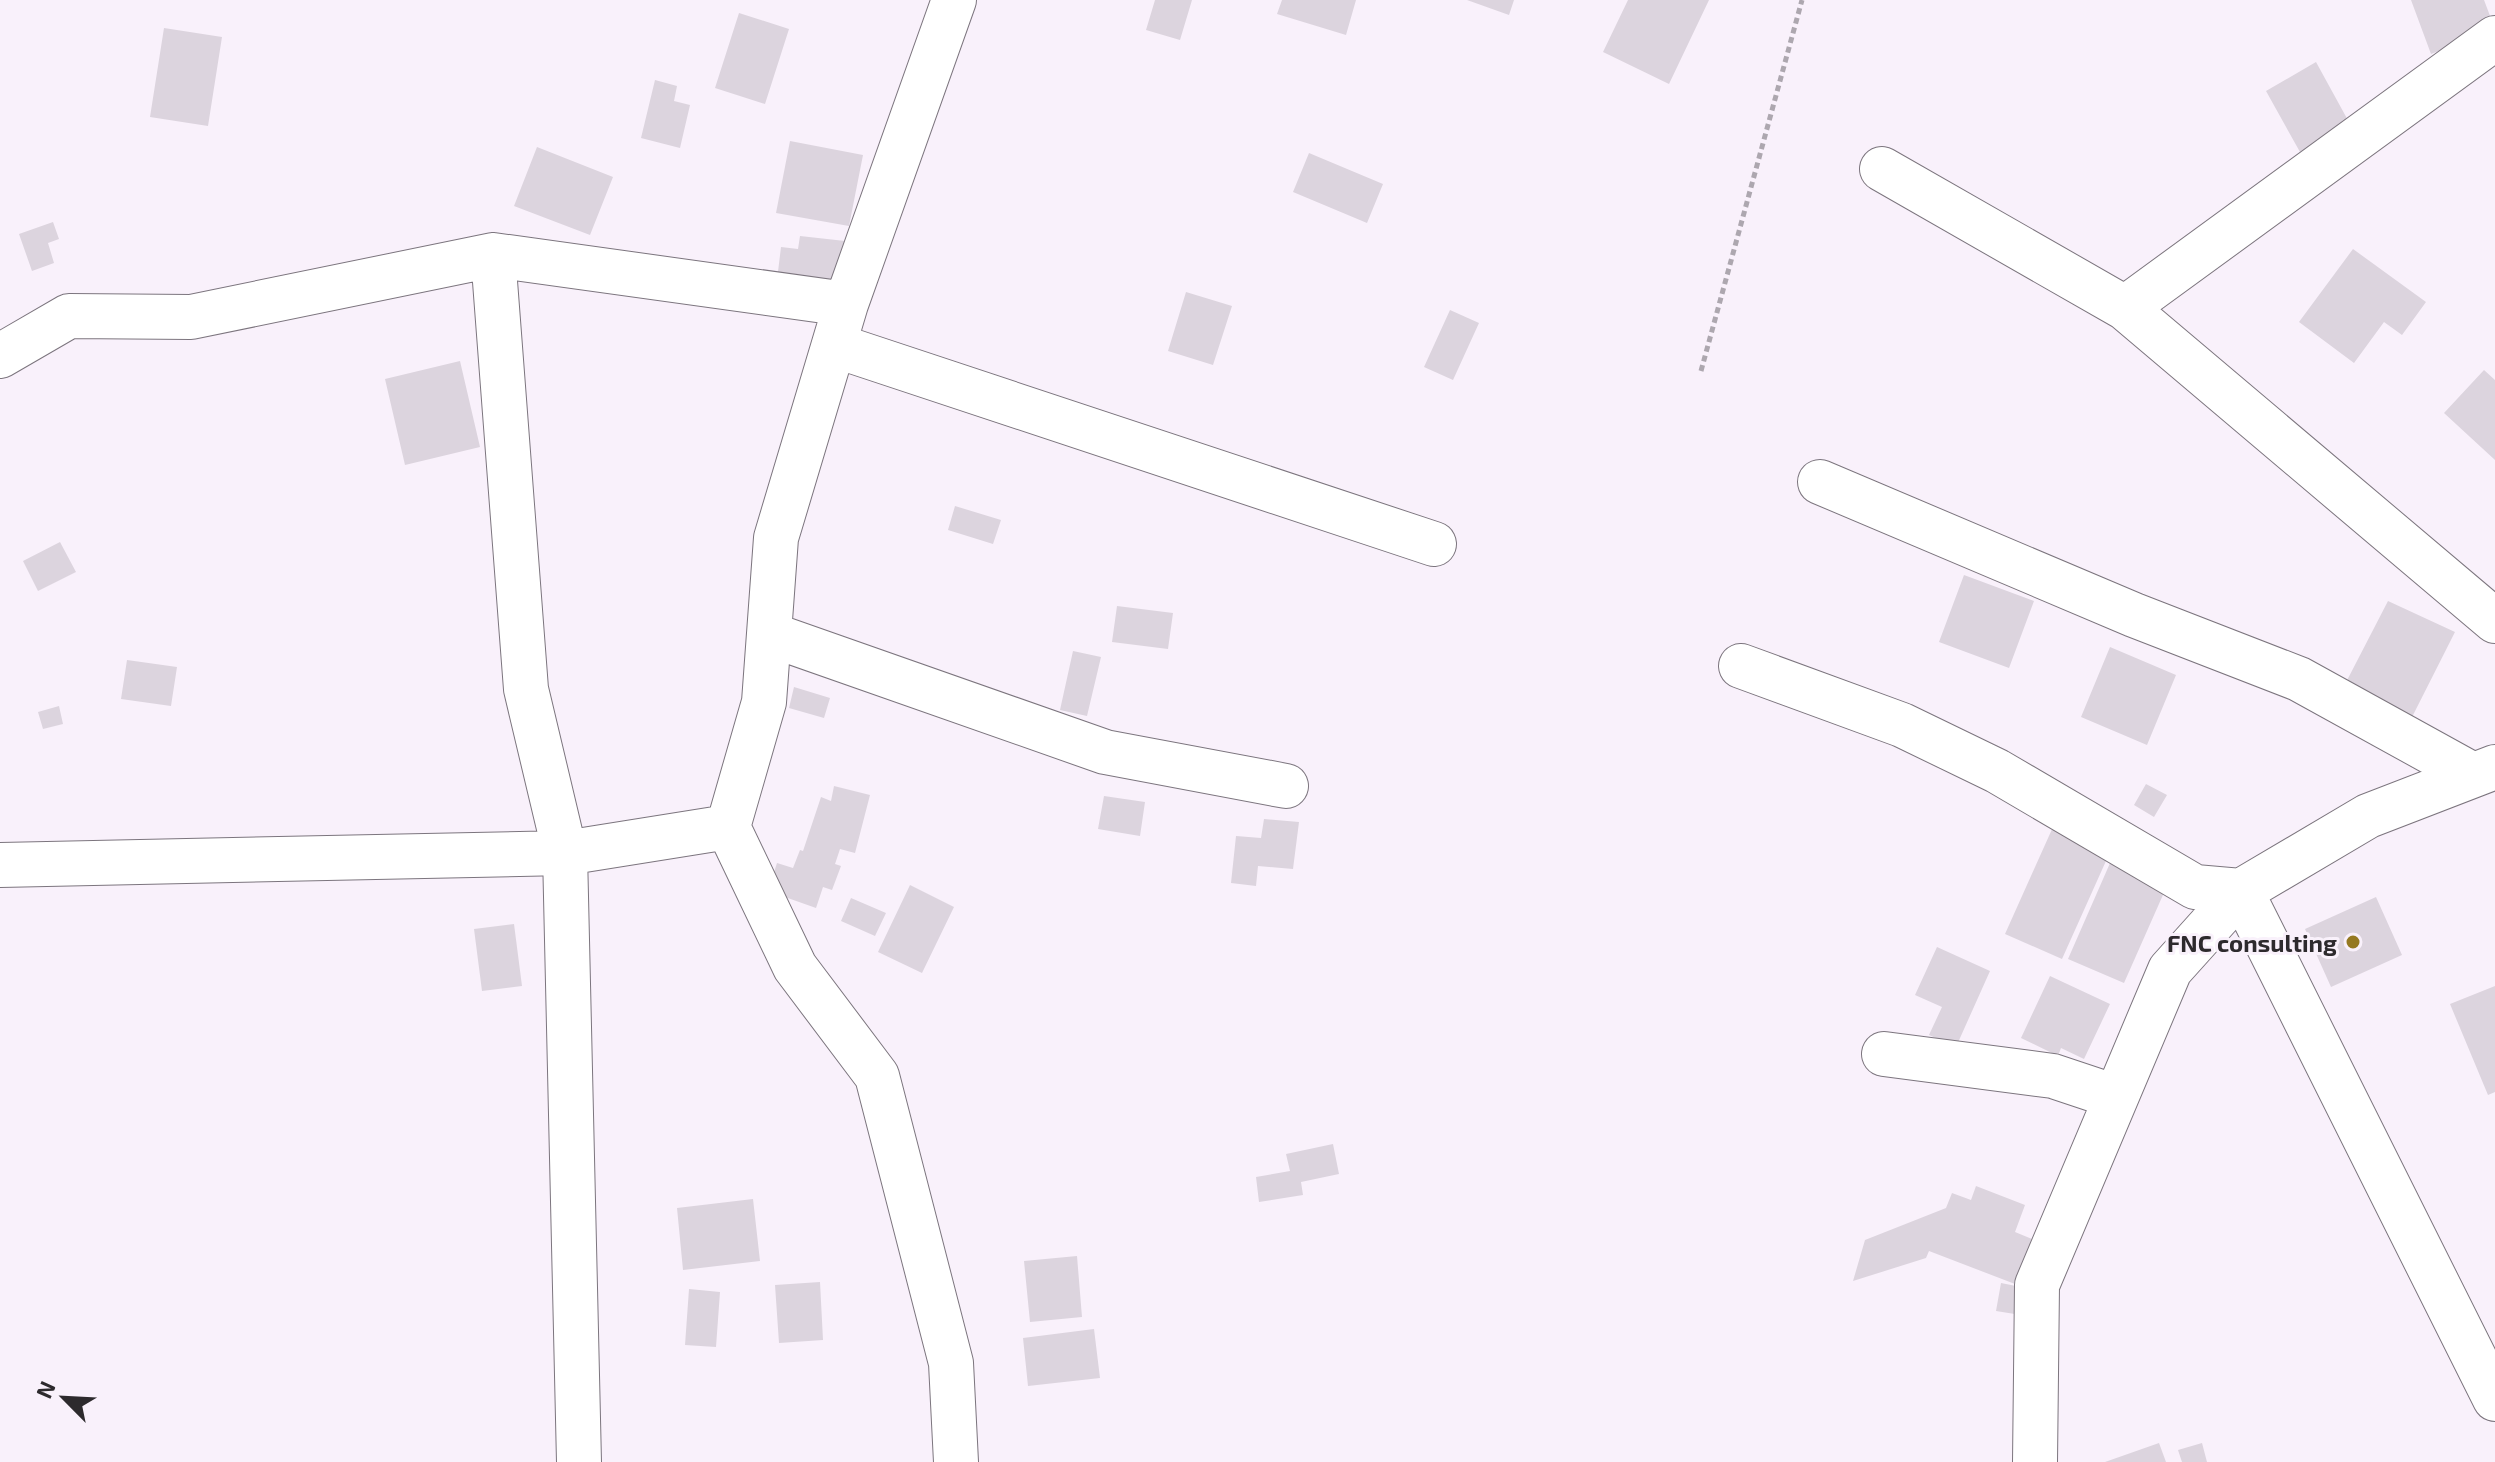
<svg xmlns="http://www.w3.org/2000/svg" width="2495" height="1462" font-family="'Exo 2',sans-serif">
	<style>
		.building { fill: #dcd4de }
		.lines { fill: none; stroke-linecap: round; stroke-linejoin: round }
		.minor-casing { stroke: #7c757e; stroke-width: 46 }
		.path { stroke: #ada7af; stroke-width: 5; stroke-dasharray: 6 4; stroke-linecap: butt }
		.minor { stroke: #fff; stroke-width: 44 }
		.poi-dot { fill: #957921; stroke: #f9f1fb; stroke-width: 3 }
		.labels { text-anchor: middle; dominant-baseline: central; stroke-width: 6; stroke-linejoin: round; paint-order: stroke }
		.poi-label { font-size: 24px; font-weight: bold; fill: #2d2a2d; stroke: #f9f1fb; text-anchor: end }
	</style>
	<rect width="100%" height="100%" fill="#f9f1fb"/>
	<path class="building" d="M1155 0H1192L1180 40 1146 30Z
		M1282 0H1356L1346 35 1277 14Z
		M1467 0H1514L1509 15Z
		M1628 0H1709L1669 84 1603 52Z
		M2411 0H2484L2495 29 2431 54Z
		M739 13 789 29 765 104 715 88Z
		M164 28 222 37 208 126 150 117Z
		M2316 62 2350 124 2300 152 2266 91Z
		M655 80 677 86 674 101 690 105 680 148 641 138Z
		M790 141 863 155 849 226 776 213Z
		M537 147 613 177 590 235 514 206Z
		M1309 153 1383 184 1367 223 1293 192Z
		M53 222 59 239 48 243 54 263 32 271 19 234Z
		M800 236 845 241 840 287 777 280 781 247 798 249Z
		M2353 249 2426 302 2402 335 2384 322 2354 363 2299 322Z
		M1186 292 1232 306 1213 365 1168 351Z
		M1450 310 1479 323 1453 380 1424 367Z
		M460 361 480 447 405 465 385 379Z
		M2484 370 2495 380V460L2444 413Z
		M955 506 1001 520 993 544 948 530Z
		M60 542 76 572 38 591 23 561Z
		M1964 575 2034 601 2009 668 1939 642Z
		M2388 601 2455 632 2408 725 2341 692Z
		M1117 606 1173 613 1168 649 1112 642Z
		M2110 647 2176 675 2147 745 2081 717Z
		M1073 651 1101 657 1087 716 1060 710Z
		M127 660 177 667 171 706 121 699Z
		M794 687 830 698 824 718 789 708Z
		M59 706 63 724 43 729 38 712Z
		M2146 784 2167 795 2154 817 2134 805Z
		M834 786 870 795 855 853 840 849 835 864 841 866 832 890 823 887 816 908 768 891 777 863 793 868 800 850 803 851 821 797 831 801Z
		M1104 796 1145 802 1140 836 1098 829Z
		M1264 819 1299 822 1293 869 1258 866 1256 886 1231 883 1236 836 1261 838Z
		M2053 827 2110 852 2062 959 2005 934Z
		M2114 854 2170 879 2124 983 2068 959Z
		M910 885 954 907 922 973 878 952Z
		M2376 897 2402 955 2331 987 2305 929Z
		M851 898 886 913 875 936 841 921Z
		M514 924 522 986 482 991 474 929Z
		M1937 947 1990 971 1956 1047 1929 1035 1942 1007 1915 995Z
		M2050 976 2110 1004 2084 1059 2061 1048 2058 1056 2021 1038Z
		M2495 986V1092L2488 1095 2450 1004Z
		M1333 1144 1339 1174 1301 1182 1303 1195 1259 1202 1256 1177 1290 1171 1286 1154Z
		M1976 1186 2025 1205 2015 1232 2032 1239 2015 1284 1929 1251 1926 1258 1853 1281 1865 1240 1946 1208 1952 1193 1971 1200Z
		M753 1199 760 1261 683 1270 677 1208Z
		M1077 1256 1082 1317 1030 1322 1024 1261Z
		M820 1282 823 1340 779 1343 775 1285Z
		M2001 1283 2026 1288 2021 1315 1996 1311Z
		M689 1289 720 1292 716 1347 685 1345Z
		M1094 1329 1100 1378 1028 1386 1023 1338Z
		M2159 1443 2166 1462H2105Z
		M2202 1443 2207 1462H2182L2178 1450Z"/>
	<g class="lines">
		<defs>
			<path id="minor" d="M2495 38 2125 308 2495 621
				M1882 169 2125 308
				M493 255 846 304
				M834 345 1434 544
				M0 356 69 316 191 317 493 255 526 689 565 853 728 827 764 702 776 538 846 304 954 0
				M1820 482 2134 615 2299 679 2473 775
				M769 634 1105 752 1286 786
				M1741 666 1902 725 1997 771 2195 887 2241 891 2495 1399
				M728 827 795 967 877 1076 951 1363 956 1462
				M0 865 565 853 579 1462
				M1884 1054 2053 1076 2116 1097
				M2035 1462 2037 1285 2170 970 2241 891 2368 816 2495 767"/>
		</defs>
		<use href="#minor" class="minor-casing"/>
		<path class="path" d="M1701 371 1802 0"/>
		<use href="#minor" class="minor"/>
	</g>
	<circle class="poi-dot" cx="2353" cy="942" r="8"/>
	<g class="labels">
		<g class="poi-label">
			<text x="2337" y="942">FNC consulting</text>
		</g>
	</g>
	<g transform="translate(64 1398) rotate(294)" stroke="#f9f1fb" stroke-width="6" paint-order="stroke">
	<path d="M0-6L14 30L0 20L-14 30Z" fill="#2d2a2d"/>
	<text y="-12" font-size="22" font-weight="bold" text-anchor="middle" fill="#2d2a2d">N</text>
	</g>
</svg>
